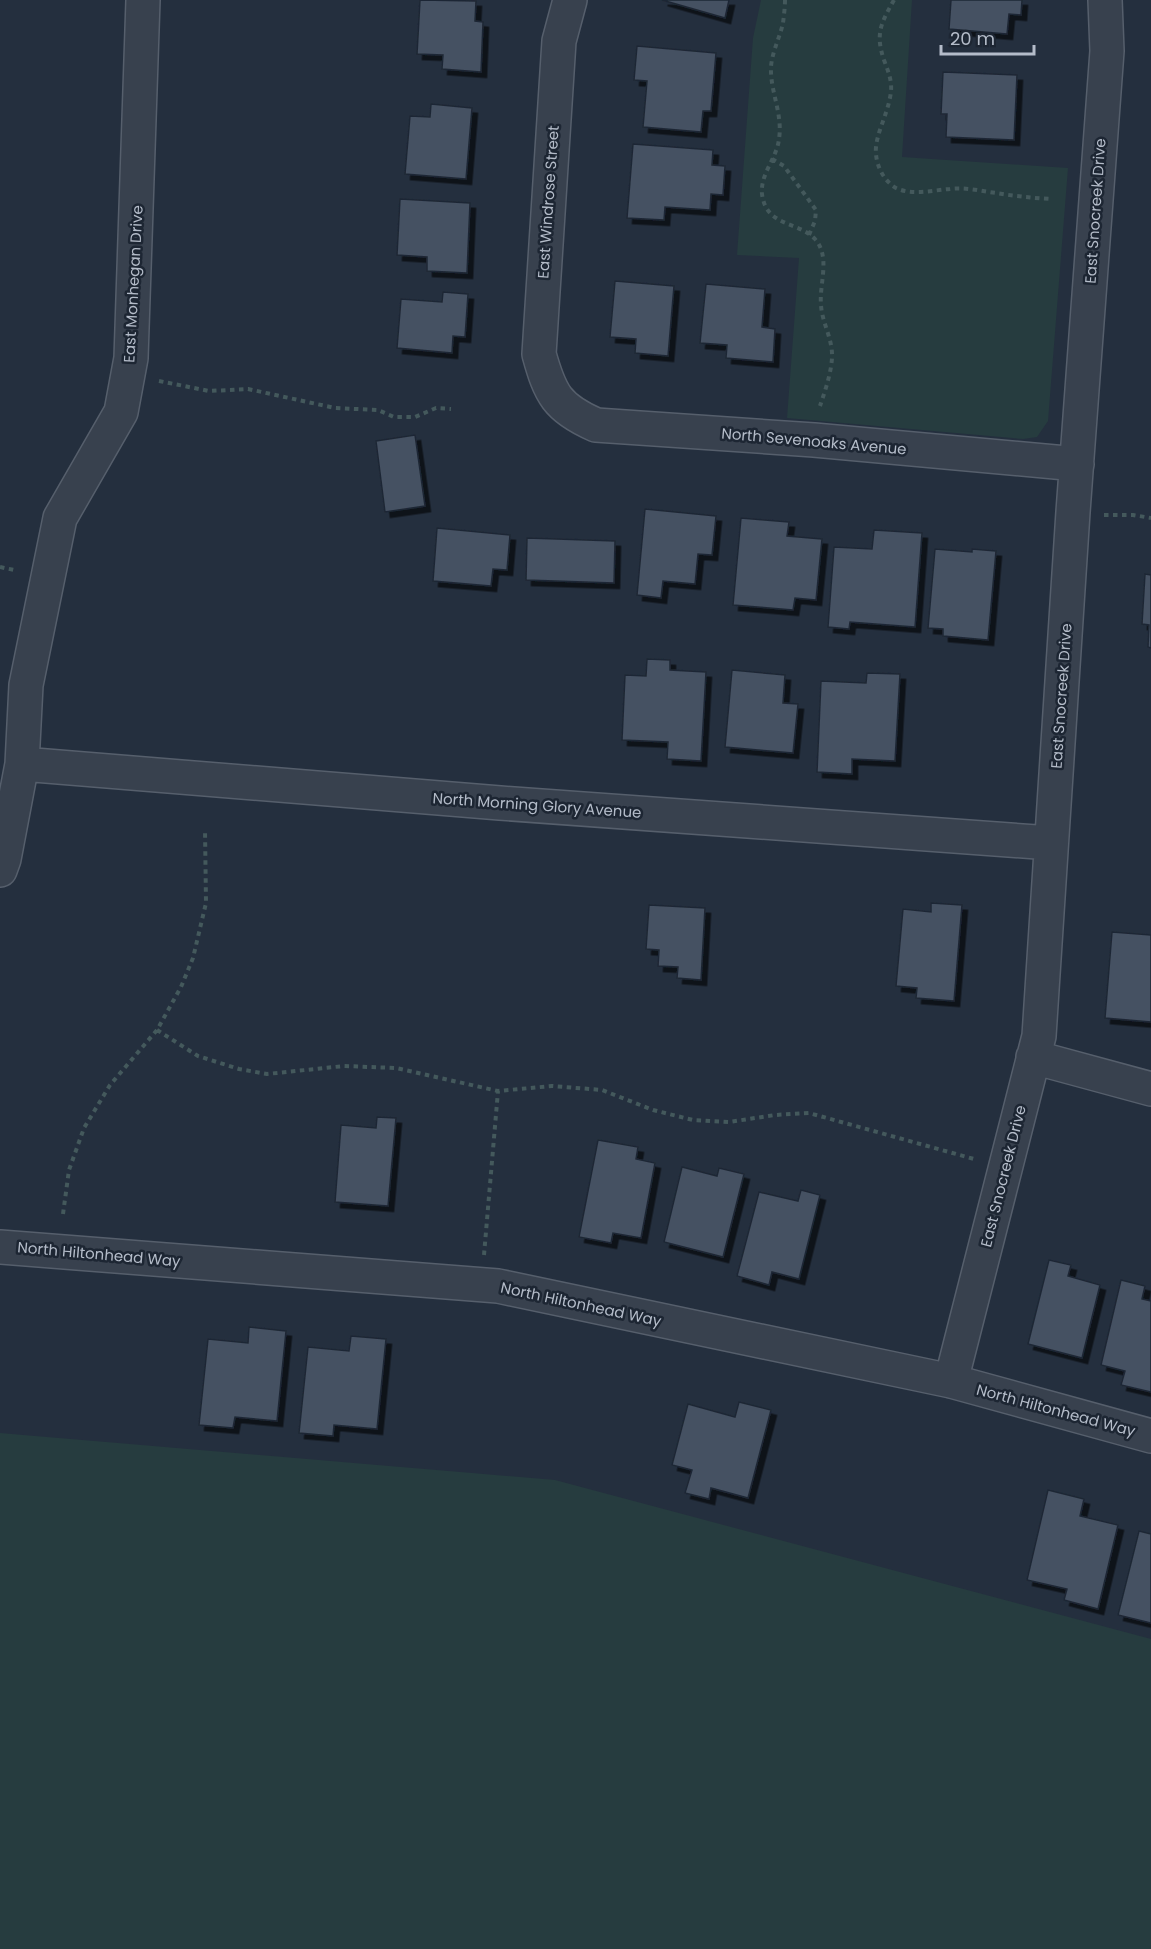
<svg xmlns="http://www.w3.org/2000/svg" width="1151" height="1949" font-family="Poppins,sans-serif">
	<style>
		.green { fill: #263c3f }
		.building { fill: #455162; stroke: #1f2835; stroke-width: 1.5; filter: url(#shadow) }
		.lines { fill: none; stroke-linecap: round; stroke-linejoin: round }
		.minor-casing { stroke: #565f6c; stroke-width: 36 }
		.path { stroke: #44595c; stroke-width: 4; stroke-dasharray: 4.5 4.5; stroke-linecap: butt }
		.minor { stroke: #38414e; stroke-width: 33 }
		.labels { text-anchor: middle; dominant-baseline: central; stroke-width: 5; stroke-linejoin: round; paint-order: stroke }
		.street-label { font-size: 15px; fill: #b4bcc9; stroke: #1d2633 }
	</style>
	<defs>
		<filter id="shadow"><feDropShadow dx="5.5" dy="5.5" stdDeviation="0" flood-color="#0009"/></filter>
	</defs>
	<rect width="100%" height="100%" fill="#242f3e"/>
	<path class="green" d="M761 0H912L902 157 1068 168 1048 421 1037 437 1023 439 787 418 799 258 737 255 753 38Z
		M0 1433 555 1480 1151 1639V1949H0Z"/>
	<path class="building" d="M420 0 476 1 475 21 483 22 481 72 442 69 443 55 417 54Z
		M662 0H729L725 18Z
		M951 0H1022L1021 15 1009 14 1007 34 949 29Z
		M637 46 716 53 711 111H703L701 132 643 127 647 81 634 80Z
		M943 72 1017 75 1014 140 946 137 947 114H941Z
		M431 104 472 108 466 179 405 174 410 116 430 117Z
		M633 144 713 150 712 165 725 166 723 195 711 194 710 210 665 207 664 220 627 218Z
		M400 199 470 203 467 273 427 271V257L397 255Z
		M615 281 674 286 668 356 635 353 636 339 610 337Z
		M706 284 765 289 762 327 775 329 773 362 726 358 727 345 700 343Z
		M443 292 468 294 465 337 453 336 452 353 397 348 401 299 442 302Z
		M415 435 425 506 385 512 376 441Z
		M645 509 716 516 712 555 698 554 695 584 663 581 661 598 637 595Z
		M741 518 789 522 787 536 822 539 816 600 795 598 793 610 733 605Z
		M437 528 510 535 507 570 493 569 491 586 433 581Z
		M874 530 922 533 915 627 850 622 849 629 828 627 834 547 872 549Z
		M527 538 615 541 614 583 526 580Z
		M935 549 972 552V549L996 551 988 640 943 636V629L928 628Z
		M1145 574 1151 575V648L1148 647 1149 625 1142 624Z
		M647 659 670 660V670L706 672 701 761 667 759 668 742 622 740 625 675 646 676Z
		M732 670 785 675 783 703 798 704 793 753 725 747Z
		M867 673 900 674 895 761 852 759V774L817 772 821 681 866 683Z
		M931 903 962 905 954 1001 916 998 917 988 896 986 903 909 931 912Z
		M649 905 705 908 701 980 677 978 678 967 658 966 659 950 646 949Z
		M1112 932 1151 935V1022L1105 1018Z
		M377 1117 396 1118 388 1206 335 1202 341 1125 376 1128Z
		M598 1140 638 1147 636 1159 655 1163 641 1238 613 1233 611 1243 579 1237Z
		M682 1167 717 1176 719 1168 744 1174 723 1257 664 1242Z
		M801 1190 820 1195 799 1279 772 1272 769 1285 737 1276 759 1192 798 1201Z
		M1049 1260 1071 1265 1068 1276 1100 1285 1082 1358 1028 1344Z
		M1121 1280 1145 1286 1142 1299 1151 1301V1392L1121 1385 1125 1371 1101 1365Z
		M249 1327 286 1331 277 1421 235 1417 233 1428 199 1425 208 1339 248 1343Z
		M351 1336 386 1339 377 1429 334 1425 333 1436 299 1433 308 1347 349 1351Z
		M739 1402 771 1410 748 1498 711 1488 709 1499 685 1493 692 1470 672 1465 688 1404 735 1417Z
		M1048 1490 1084 1499 1080 1516 1118 1525 1098 1609 1064 1600 1067 1589 1027 1580Z
		M1139 1531 1151 1534V1623L1118 1615Z"/>
	<g class="lines">
		<defs>
			<path id="minor" d="M570 0 559 41 539 354C550 394 557 408 596 425L814 440 1077 464
				M22 764 500 803 1051 843
				M0 870 4 859 22 764 26 685 60 518 121 412 131 358 143 0
				M1033 1057 1151 1089
				M0 1247 498 1286 951 1381 1151 1436
				M951 1381 1039 1036 1073 512 1107 51 1105 0"/>
		</defs>
		<use href="#minor" class="minor-casing"/>
		<path class="path" d="M785 0C785 7 784 15 783 23 780 37 772 52 771 67 770 91 783 114 779 139 777 158 760 174 762 194 766 227 798 221 815 239 831 257 819 284 821 305 822 323 833 339 832 358 831 374 825 391 820 406
			M894 0C881 23 875 34 884 60 888 71 892 80 891 91 889 113 874 136 876 154 877 167 884 181 896 188 912 196 933 190 950 189 966 187 981 191 996 193 1014 196 1032 198 1051 199
			M772 159 784 166 816 210 815 221 809 235
			M159 381 209 391 248 389 335 408 378 410 394 417H415L436 408 451 409
			M1104 515H1133L1151 518
			M0 567 14 570
			M157 1030 198 1056 239 1069 267 1074 344 1066 396 1068 498 1091 552 1086 602 1090 653 1110 693 1120 729 1122 775 1115 809 1113 974 1159
			M63 1214 69 1170 84 1128 110 1085 157 1030 181 987 193 958 206 903 205 830
			M484 1255 498 1091"/>
		<use href="#minor" class="minor"/>
	</g>
	<g class="labels">
		<g class="street-label">
			<text transform="translate(548 202) rotate(-86)">East Windrose Street</text>
			<text transform="translate(1095 211) rotate(-86)">East Snocreek Drive</text>
			<text transform="translate(133 284) rotate(-87)">East Monhegan Drive</text>
			<text transform="translate(814 441) rotate(5)">North Sevenoaks Avenue</text>
			<text transform="translate(1061 696) rotate(-86)">East Snocreek Drive</text>
			<text transform="translate(537 805) rotate(4)">North Morning Glory Avenue</text>
			<text transform="translate(1003 1176) rotate(-76)">East Snocreek Drive</text>
			<text transform="translate(99 1254) rotate(5)">North Hiltonhead Way</text>
			<text transform="translate(581 1304) rotate(12)">North Hiltonhead Way</text>
			<text transform="translate(1056 1410) rotate(15)">North Hiltonhead Way</text>
		</g>
	</g>
	<path d="M941 45v9h93v-9" fill="none" stroke="#b4bcc9" stroke-width="3"/>
	<text x="950" y="45" font-size="18" fill="#b4bcc9" stroke="#1d2633" stroke-width="4.5" paint-order="stroke">20 m</text>
</svg>
